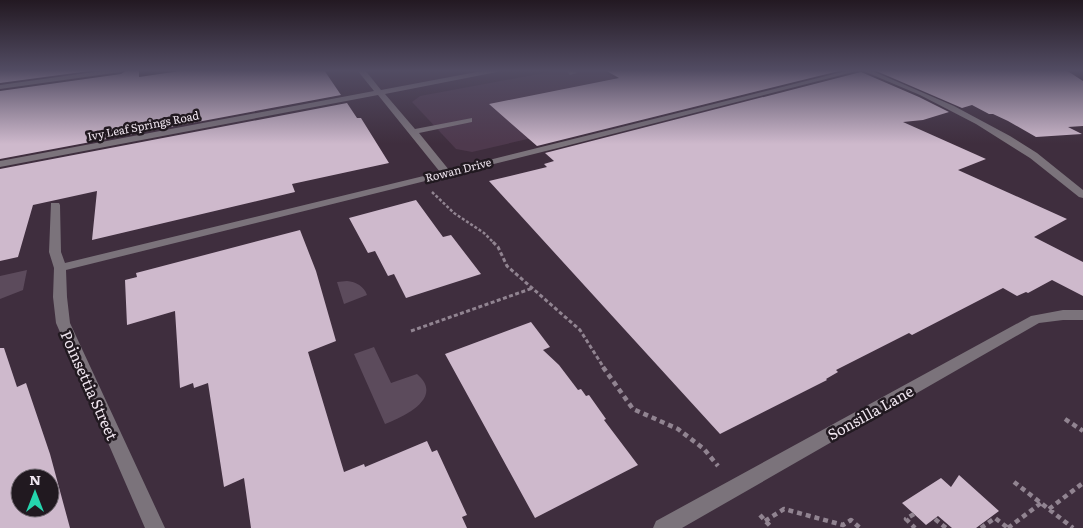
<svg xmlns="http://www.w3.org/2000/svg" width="1083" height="528" font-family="Literata,serif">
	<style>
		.built { fill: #4e394d }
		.green { fill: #5c4b5c }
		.building { fill: #ceb9cc; fill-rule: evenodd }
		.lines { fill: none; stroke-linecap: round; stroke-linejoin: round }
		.path-far2 { stroke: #918491; stroke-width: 2.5; stroke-dasharray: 3 2; stroke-linecap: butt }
		.path-far1 { stroke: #918491; stroke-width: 3; stroke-dasharray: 4 2.5; stroke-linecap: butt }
		.path { stroke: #918491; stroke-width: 4.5; stroke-dasharray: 5 4; stroke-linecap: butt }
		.minor { fill: #7b737b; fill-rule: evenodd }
		.labels { text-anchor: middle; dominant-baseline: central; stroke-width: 5; stroke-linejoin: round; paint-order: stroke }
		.far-street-label { font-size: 11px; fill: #efe5ef; stroke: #211920 }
		.near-street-label { font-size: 15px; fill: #efe5ef; stroke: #211920 }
	</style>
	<rect width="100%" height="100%" fill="#3f2e3e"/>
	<path class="built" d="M560 70H601L665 107 472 152 456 149 412 102 420 96Z"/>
	<path class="green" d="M27 270 23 290 0 299V276Z
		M347 281C356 282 364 286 367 295L344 304 337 282Z
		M374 347 391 383 417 374C445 398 403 417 385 424L354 354Z"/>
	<path class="building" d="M0 70H97L0 83Z
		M127 70H139V77L187 70H324L341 95 0 159V91L121 74Z
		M605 70H843L537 146 489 104 619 78Z
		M874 70H1066L1083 81V126L1068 127 1082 134 1036 137 1008 121 993 114H989L972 105 962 108Z
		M861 72 919 97 949 112 923 120 903 122 986 159 958 170 1067 219 1034 237 1083 262V296L1052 280 1028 293 1026 292 1017 296 1003 288 912 335 909 333 836 370 838 372 826 379 827 380 720 434 489 181 547 167 544 164 554 161 545 153Z
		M347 103 357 118H361L389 163 292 184 295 192 92 240 97 191 33 205 18 257 0 261V169Z
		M416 200 443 237 451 235 481 274 406 298 394 274 388 276 375 251 368 253 349 218Z
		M300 230 316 271 336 341 308 352 344 472 364 464 365 467 427 441 432 452 437 450 467 515 462 517 467 528H251L244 478 224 487 208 383 194 388 193 383 180 388 175 311 127 325 125 280 137 277 136 273Z
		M531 322 550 347 543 350 559 365 578 390 581 389 586 396 589 395 606 419 604 420 638 465 535 518 445 354Z
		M0 348H4L17 387 26 383 50 454 70 528H0ZM20 478H50V508H20Z
		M959 475 999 511 976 528H952L938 516 926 525 902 503 941 478 951 487Z"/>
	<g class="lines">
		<path class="path-far2" d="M432 192 454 213 484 233 494 243"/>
		<path class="path-far1" d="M493 242 498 247 507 266 580 330 604 368
			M411 331 533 288"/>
		<path class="path" d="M603 367 633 409 678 429 704 449 718 466
			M1065 419 1083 431
			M1014 482 1073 528
			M1049 509 1083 483
			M914 514 906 519 915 528
			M760 515 772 528
			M935 519 946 528
			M765 521 784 509 843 525 851 520 860 528
			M981 528 995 518 1008 528
			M1008 528 1041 503"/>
		<path class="minor" d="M108 70H125L121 72 0 89V85Z
			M357 70H365L381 90 487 70H500L497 72 385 94 415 129 472 118V122L419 133 449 170 850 70H870L954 106 1010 136 1037 153 1083 190V198L1079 197 1030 158 976 124 920 95 861 70 562 147 66 270 67 297 70 323 165 528H145L56 323 53 297 54 268 49 252 51 203H59L60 205 61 252 65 263 440 172 378 95 0 167V161L374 91Z
			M566 70H573L577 73 570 75Z
			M1063 310H1083V320H1063L1039 323 682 528H653L656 521 1031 316Z"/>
	</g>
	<linearGradient id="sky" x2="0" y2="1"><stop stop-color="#231922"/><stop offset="0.49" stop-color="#524c63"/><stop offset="1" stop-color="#524c63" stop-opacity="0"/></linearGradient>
	<rect width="1083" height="144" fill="url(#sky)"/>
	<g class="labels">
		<g class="far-street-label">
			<text transform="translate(143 125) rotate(-11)">Ivy Leaf Springs Road</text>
			<text transform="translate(458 169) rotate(-14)">Rowan Drive</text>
		</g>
		<g class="near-street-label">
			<text transform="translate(90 385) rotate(66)">Poinsettia Street</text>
			<text transform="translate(870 412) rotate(-29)">Sonsilla Lane</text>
		</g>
	</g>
	<g transform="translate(35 493)"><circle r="24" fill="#211920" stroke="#736b73"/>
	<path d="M0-4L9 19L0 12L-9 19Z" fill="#25d5ae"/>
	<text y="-8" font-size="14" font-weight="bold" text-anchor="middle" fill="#efe5ef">N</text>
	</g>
</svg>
